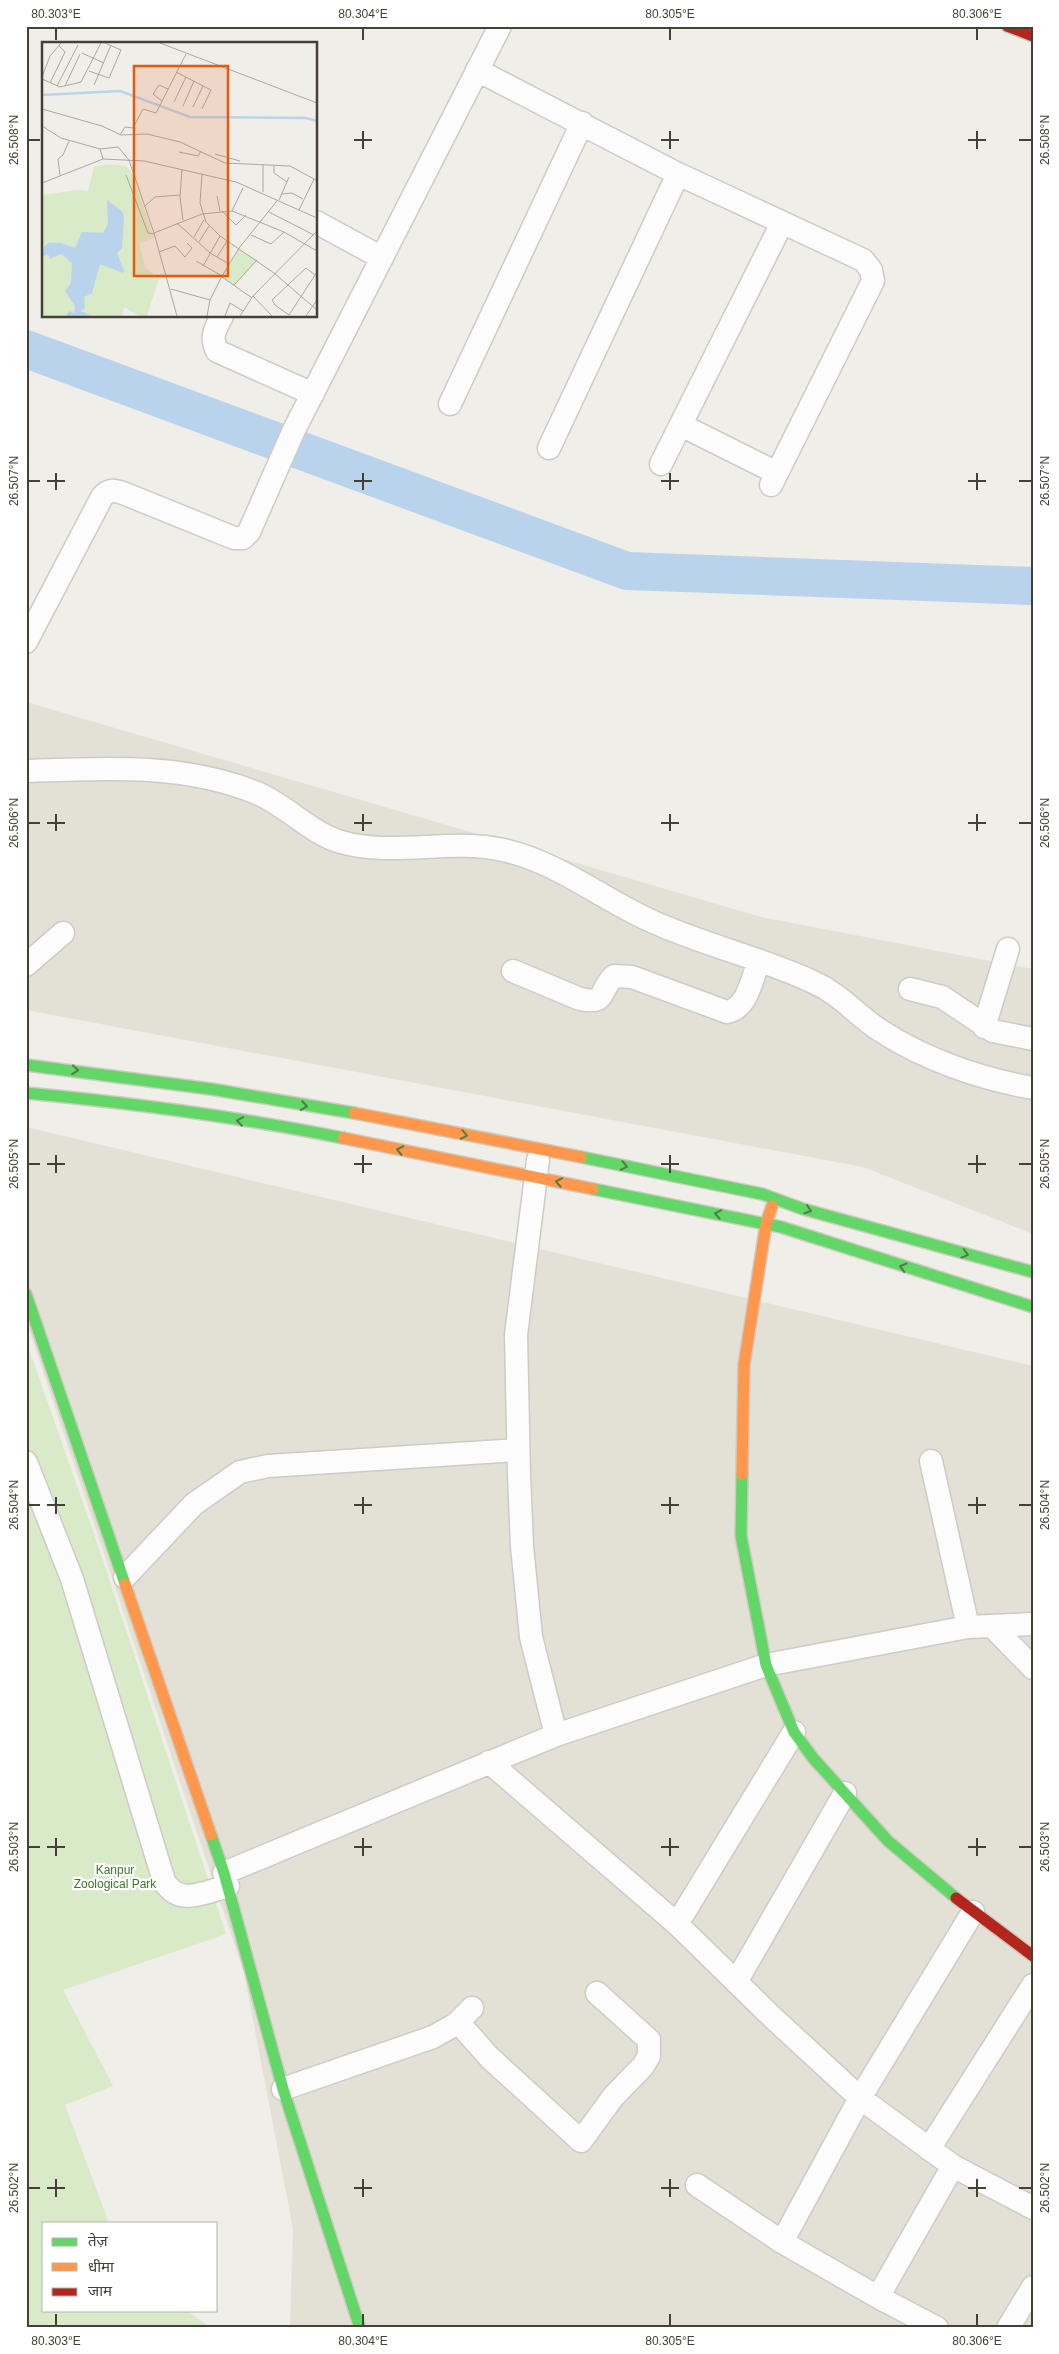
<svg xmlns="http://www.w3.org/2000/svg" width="1059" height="2354" font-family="Arial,'Noto Sans Devanagari',sans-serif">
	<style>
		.residential { fill: #e3e0d5 }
		.green { fill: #d9eac9 }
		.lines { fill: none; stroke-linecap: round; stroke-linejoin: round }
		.river { stroke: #b9d3ec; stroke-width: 38 }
		.street-casing { stroke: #cdcbc6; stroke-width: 25 }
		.fast-casing { stroke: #cecbbf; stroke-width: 14 }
		.slow-casing { stroke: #cecbbf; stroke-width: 14 }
		.jam-casing { stroke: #cecbbf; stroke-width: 14 }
		.street { stroke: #fdfcfc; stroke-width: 22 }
		.fast { stroke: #63d668; stroke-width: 11 }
		.slow { stroke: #ff974d; stroke-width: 11 }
		.jam { stroke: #b3261e; stroke-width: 11 }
		.oneway { stroke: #507c49 }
		.ticks { fill: none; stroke: #444035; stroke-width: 2 }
		.labels { text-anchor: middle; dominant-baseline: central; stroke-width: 4.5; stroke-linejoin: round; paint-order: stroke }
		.park-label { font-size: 12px; fill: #3e742a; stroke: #fff }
		.inset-river { fill: none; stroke: #b9d3ec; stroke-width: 2.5 }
		.inset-road { fill: none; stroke: #aba8a0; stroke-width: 1 }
		.view { fill: #e8590c; fill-opacity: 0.15; stroke: #e8590c; stroke-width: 2.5 }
		.inset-edge { fill: none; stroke: #444035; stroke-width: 2.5 }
		.neatline { fill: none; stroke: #444035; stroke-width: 2 }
		.ticks-label { font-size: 12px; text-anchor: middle; fill: #444035 }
	</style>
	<rect width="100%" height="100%" fill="#efeee8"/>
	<path class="residential" d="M26 702 761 917 1033 969V1234L863 1167 26 1010Z
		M26 1127 1033 1366V2328H290L293 2229 244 1973 26 1321Z"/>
	<path class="green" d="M26 1341 101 1554 226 1934 63 1990 113 2086 65 2105 109 2223H44V2310H185L211 2328H26Z"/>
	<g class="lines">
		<path class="river" d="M26 349 627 571 1033 586"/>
		<defs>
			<path id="street" d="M477 70 678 174 863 260 871 270 873 281 771 485
				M316 222 382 258
				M222 316C215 329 210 337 217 351L313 394
				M450 404 582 123
				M681 425 777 473
				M549 448 678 174
				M661 464 782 223
				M26 642 102 497C109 489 113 490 123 493L234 538H243L249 532 293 432 500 26
				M26 771C103 768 184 763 257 793 286 805 310 833 341 842 393 857 450 838 503 850 557 862 599 897 649 920 700 944 759 957 811 981 841 994 856 1015 881 1031 926 1060 981 1079 1033 1088
				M26 965 63 933
				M513 971 580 999C608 1005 598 991 614 976L632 977 727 1012C748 1008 752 978 759 961
				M910 989 942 997 993 1031 1033 1039
				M984 1027 1008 949
				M538 1160 516 1335 519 1475 522 1546 531 1637 556 1735
				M931 1461 968 1627
				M26 1462 72 1579 164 1881C179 1907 205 1892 228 1886
				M125 1577 194 1504 240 1472 268 1466 518 1450
				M992 1626 1033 1668
				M489 1762 677 1924 771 2016 860 2098 953 2166 1033 2208
				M224 1873 556 1735 766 1665 968 1627 1033 1624
				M677 1924 794 1732
				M736 1982 845 1793
				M458 2022 490 2058 581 2141 613 2097 643 2066 649 2056V2040L597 1993
				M283 2089 433 2037 456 2024 472 2008
				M929 2149 1033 1985
				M697 2185 782 2242 878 2297 937 2328
				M782 2242 860 2098 973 1912
				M878 2297 953 2166
				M1008 2328 1033 2287"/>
			<path id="fast" d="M26 1065 211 1089 354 1113
				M26 1093C132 1103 239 1117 343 1138
				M581 1157 762 1194 803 1209 1033 1272
				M593 1189 781 1227 1033 1307
				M26 1294 125 1584
				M742 1474 741 1536 766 1665 794 1732 813 1758 888 1841 956 1898
				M211 1835 224 1873 283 2089 360 2328"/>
			<path id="slow" d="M354 1113 581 1157
				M343 1138 593 1189
				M742 1474 744 1365 766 1224 772 1206
				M125 1584 211 1835"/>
			<path id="jam" d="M1007 26 1033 36
				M956 1898 1033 1956"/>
		</defs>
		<use href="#street" class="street-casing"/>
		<use href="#fast" class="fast-casing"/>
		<use href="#slow" class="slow-casing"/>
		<use href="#jam" class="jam-casing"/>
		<use href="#street" class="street"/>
		<use href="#fast" class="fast"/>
		<use href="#slow" class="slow"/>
		<use href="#jam" class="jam"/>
	</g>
	<defs><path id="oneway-chevron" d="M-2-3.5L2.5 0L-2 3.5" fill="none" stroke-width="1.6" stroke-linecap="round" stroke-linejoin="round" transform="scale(1.25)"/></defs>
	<g class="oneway">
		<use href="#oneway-chevron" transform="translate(75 1070) rotate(6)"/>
		<use href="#oneway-chevron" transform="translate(304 1106) rotate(9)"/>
		<use href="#oneway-chevron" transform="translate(240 1121) rotate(-172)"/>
		<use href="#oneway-chevron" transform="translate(464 1135) rotate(11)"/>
		<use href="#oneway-chevron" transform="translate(400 1150) rotate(-168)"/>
		<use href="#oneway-chevron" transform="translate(624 1166) rotate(11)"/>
		<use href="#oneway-chevron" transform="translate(559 1182) rotate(-169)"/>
		<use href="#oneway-chevron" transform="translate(808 1210) rotate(18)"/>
		<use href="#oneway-chevron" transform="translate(718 1214) rotate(-169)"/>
		<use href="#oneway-chevron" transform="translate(965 1254) rotate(15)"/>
		<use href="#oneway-chevron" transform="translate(903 1267) rotate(-163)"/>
	</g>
	<path class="ticks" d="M56 28V40M363 28V40M670 28V40M977 28V40M363 131V149M670 131V149M977 131V149M28 140H40M354 140H372M661 140H679M968 140H986M1019 140H1032M56 473V490M363 473V490M670 473V490M977 473V490M28 481H40M47 481H65M354 481H372M661 481H679M968 481H986M1019 481H1032M56 814V831M363 814V831M670 814V831M977 814V831M28 823H40M47 823H65M354 823H372M661 823H679M968 823H986M1019 823H1032M56 1155V1173M363 1155V1173M670 1155V1173M977 1155V1173M28 1164H40M47 1164H65M354 1164H372M661 1164H679M968 1164H986M1019 1164H1032M56 1497V1514M363 1497V1514M670 1497V1514M977 1497V1514M28 1505H40M47 1505H65M354 1505H372M661 1505H679M968 1505H986M1019 1505H1032M56 1838V1856M363 1838V1856M670 1838V1856M977 1838V1856M28 1847H40M47 1847H65M354 1847H372M661 1847H679M968 1847H986M1019 1847H1032M56 2179V2197M363 2179V2197M670 2179V2197M977 2179V2197M28 2188H40M47 2188H65M354 2188H372M661 2188H679M968 2188H986M1019 2188H1032M56 2314V2326M363 2314V2326M670 2314V2326M977 2314V2326"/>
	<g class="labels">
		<g class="park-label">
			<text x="115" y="1870">Kanpur<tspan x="115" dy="14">Zoological Park</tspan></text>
		</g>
	</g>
	<g transform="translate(42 42)">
		<rect width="275" height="275" fill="#efeee8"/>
		<path d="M66 122 84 124 89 129 112 196 97 201 103 226 117 236 105 274H97L82 265 80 274H0V153L35 148 46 149 52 125ZM197 207 216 218 192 243 179 235Z" fill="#d9eac9"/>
		<path d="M65 158 80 169 82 176 80 206 75 211 82 229 81 231 58 222 50 251 42 255 43 266 39 269 50 274H24L27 269 32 271 33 264 23 249 29 241 30 221 19 212 8 217 6 212 0 215 2 205 6 201H19L33 206 40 190 61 191 66 182Z" fill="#b9d3ec"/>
		<path class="inset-river" d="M0 53 78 49 148 75 264 76 275 79"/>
		<path class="inset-road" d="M118 1 275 61M40 11 62 21M47 29 67 36 79 8 63 1M134 30 169 48 160 67M0 35 8 14 19 1M0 37 18 45 39 40 59 1M8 41 23 10 17 4M52 43 69 3M15 44 36 3M23 44 38 12M120 59 111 52 117 43 126 47M132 60 144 35M141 64 152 39M151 65 161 44M0 67 60 84 79 93 105 92 138 100 183 121 248 124 274 138M0 84 19 96 58 107 61 117M78 93 83 85 91 86 101 67 114 71 144 12M58 107 76 105 87 118 112 191 135 274M137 110 156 114 159 109M173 112 198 119M232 124V131L245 140M140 127 138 155 141 178M160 132 158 161 164 180 178 194 232 231 275 268M84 133 106 191 112 192M18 134 16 117 21 113 27 99M0 141 61 117 102 119 194 140 275 176M221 150V123M240 152 250 151 261 157M175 154 178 169M237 158 247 135M103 164 113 155 138 153M257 168 272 137M180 169 194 183 204 173M190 169 201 146M227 170 272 193M135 181 168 211 187 222M112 191 160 172 190 169 242 190 275 209M209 193 229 202 242 190M152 195 162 178M157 200 167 184M133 204 143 215 150 206 145 201M117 210 133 204M175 215 185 199M154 219 180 234M161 224 178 194M180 235 210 256M192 243 215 218M129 247 168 258M211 254 230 274M247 273 233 263 230 258 264 226 273 233M247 273 275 230M165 274 168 258 180 234 197 206 235 159M183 274 188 261 201 269M198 274 211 254 275 189M264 274 275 258"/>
		<path class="view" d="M92 24H186V234H92Z"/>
		<rect width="275" height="275" class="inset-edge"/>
	</g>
	<rect width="1059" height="2354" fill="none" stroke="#ffffff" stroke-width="55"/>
	<rect x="42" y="2222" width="175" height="90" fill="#ffffff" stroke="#b4b3ae"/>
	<rect x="52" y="2238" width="25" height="8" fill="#63d668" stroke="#b4b3ae"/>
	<text x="88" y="2246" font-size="15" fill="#444035">तेज़</text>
	<rect x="52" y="2263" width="25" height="8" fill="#ff974d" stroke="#b4b3ae"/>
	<text x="88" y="2272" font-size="15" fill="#444035">धीमा</text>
	<rect x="52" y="2288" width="25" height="8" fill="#b3261e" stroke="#b4b3ae"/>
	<text x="88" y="2296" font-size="15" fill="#444035">जाम</text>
	<rect x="28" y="28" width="1004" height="2298" class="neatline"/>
	<g class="ticks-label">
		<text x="56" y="18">80.303°E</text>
		<text x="363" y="18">80.304°E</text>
		<text x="670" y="18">80.305°E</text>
		<text x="977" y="18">80.306°E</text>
		<text transform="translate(14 140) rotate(-90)" y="4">26.508°N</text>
		<text transform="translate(1045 140) rotate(-90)" y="4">26.508°N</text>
		<text transform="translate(14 481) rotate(-90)" y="4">26.507°N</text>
		<text transform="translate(1045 481) rotate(-90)" y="4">26.507°N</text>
		<text transform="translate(14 823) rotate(-90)" y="4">26.506°N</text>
		<text transform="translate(1045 823) rotate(-90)" y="4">26.506°N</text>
		<text transform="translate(14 1164) rotate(-90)" y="4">26.505°N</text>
		<text transform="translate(1045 1164) rotate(-90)" y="4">26.505°N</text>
		<text transform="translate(14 1505) rotate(-90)" y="4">26.504°N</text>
		<text transform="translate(1045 1505) rotate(-90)" y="4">26.504°N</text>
		<text transform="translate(14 1847) rotate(-90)" y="4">26.503°N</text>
		<text transform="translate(1045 1847) rotate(-90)" y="4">26.503°N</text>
		<text transform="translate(14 2188) rotate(-90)" y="4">26.502°N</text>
		<text transform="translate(1045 2188) rotate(-90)" y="4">26.502°N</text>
		<text x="56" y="2345">80.303°E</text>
		<text x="363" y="2345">80.304°E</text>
		<text x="670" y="2345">80.305°E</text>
		<text x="977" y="2345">80.306°E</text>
	</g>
</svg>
